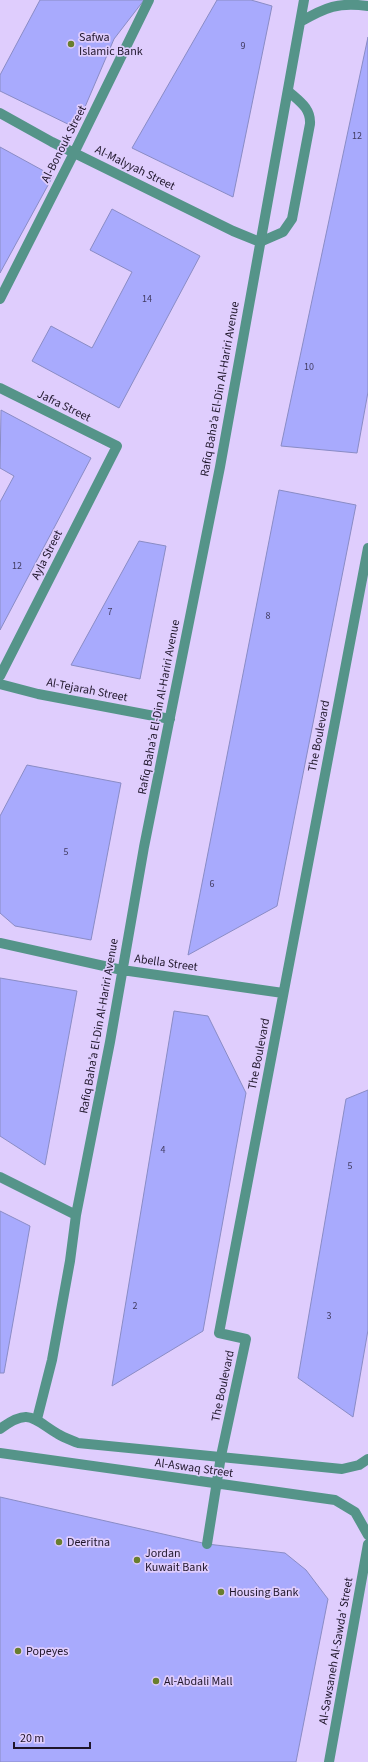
<svg xmlns="http://www.w3.org/2000/svg" width="368" height="1762" font-family="'Source Sans 3',sans-serif">
	<style>
		.building { fill: #a8aafd; stroke: #8a8cc5 }
		.lines { fill: none; stroke-linecap: round; stroke-linejoin: round }
		.lane { stroke: #559489; stroke-width: 10 }
		.street { stroke: #559489; stroke-width: 10 }
		.poi-dot { fill: #697e2e; stroke: #dfcdfd; stroke-width: 1.5 }
		.labels { text-anchor: middle; dominant-baseline: central; stroke-width: 3.5; stroke-linejoin: round; paint-order: stroke }
		.number-label { font-size: 10px; fill: #413b60 }
		.poi-label { font-size: 12px; fill: #1f162b; stroke: #dfcdfd; text-anchor: start }
		.street-label { font-size: 12px; fill: #1f162b; stroke: #dfcdfd }
	</style>
	<rect width="100%" height="100%" fill="#dfcdfd"/>
	<path class="building" d="M40 0H144L114 39 76 128 0 91V75Z
		M217 0H251L272 6 233 197 132 148Z
		M368 37V392L357 453 281 446Z
		M0 147 53 176 0 273Z
		M112 209 200 256 119 408 32 361 51 326 92 348 132 272 90 250Z
		M1 410 91 458 0 630V502L14 476 0 468Z
		M279 490 356 505 277 906 188 955Z
		M139 541 166 546 140 679 71 665Z
		M27 765 121 783 91 940 15 926 0 913V816Z
		M0 978 77 991 45 1165 0 1136Z
		M174 1011 208 1016 246 1093 203 1331 112 1386Z
		M368 1090V1330L353 1417 298 1378 346 1099Z
		M0 1211 30 1226 4 1373H0Z
		M0 1497 207 1544 285 1553 306 1570 328 1599 296 1762H0Z"/>
	<g class="lines">
		<path class="lane" d="M260 242 283 232 292 219 310 124C311 108 299 101 288 91"/>
		<path class="street" d="M300 22C326 7 338 2 368 6
			M0 113 52 142 233 231 260 242
			M0 299 74 153 149 0
			M0 388 117 446 0 676
			M0 684 38 694 170 719
			M0 943 122 970 283 993
			M0 1177 76 1215
			M37 1419 52 1360 70 1261 76 1215 110 1042 144 847 220 467 304 0
			M0 1429C29 1407 33 1419 58 1434 64 1438 71 1440 78 1443L342 1469 359 1465 368 1459
			M0 1453 335 1500 355 1512 368 1535
			M207 1544 221 1456 246 1339 219 1333 368 548
			M329 1762 368 1544"/>
	</g>
	<g class="poi-dot">
		<circle cx="71" cy="44" r="4"/>
		<circle cx="59" cy="1542" r="4"/>
		<circle cx="137" cy="1560" r="4"/>
		<circle cx="221" cy="1592" r="4"/>
		<circle cx="18" cy="1651" r="4"/>
		<circle cx="156" cy="1681" r="4"/>
	</g>
	<g class="labels">
		<g class="number-label">
			<text x="243" y="46">9</text>
			<text x="357" y="136">12</text>
			<text x="147" y="299">14</text>
			<text x="309" y="367">10</text>
			<text x="17" y="566">12</text>
			<text x="110" y="612">7</text>
			<text x="268" y="616">8</text>
			<text x="66" y="852">5</text>
			<text x="212" y="884">6</text>
			<text x="163" y="1150">4</text>
			<text x="350" y="1166">5</text>
			<text x="135" y="1306">2</text>
			<text x="329" y="1316">3</text>
		</g>
		<g class="poi-label">
			<text x="79" y="37">Safwa<tspan x="79" dy="14">Islamic Bank</tspan></text>
			<text x="67" y="1542">Deeritna</text>
			<text x="145" y="1553">Jordan<tspan x="145" dy="14">Kuwait Bank</tspan></text>
			<text x="229" y="1592">Housing Bank</text>
			<text x="26" y="1651">Popeyes</text>
			<text x="164" y="1681">Al-Abdali Mall</text>
		</g>
		<g class="street-label">
			<text transform="translate(64 144) rotate(-63)">Al-Bonouk Street</text>
			<text transform="translate(135 168) rotate(26)">Al-Malyyah Street</text>
			<text transform="translate(220 389) rotate(-80)">Rafiq Baha’a El-Din Al-Hariri Avenue</text>
			<text transform="translate(64 406) rotate(26)">Jafra Street</text>
			<text transform="translate(47 555) rotate(-63)">Ayla Street</text>
			<text transform="translate(87 690) rotate(11)">Al-Tejarah Street</text>
			<text transform="translate(159 707) rotate(-79)">Rafiq Baha’a El-Din Al-Hariri Avenue</text>
			<text transform="translate(319 736) rotate(-79)">The Boulevard</text>
			<text transform="translate(166 963) rotate(8)">Abella Street</text>
			<text transform="translate(99 1026) rotate(-80)">Rafiq Baha’a El-Din Al-Hariri Avenue</text>
			<text transform="translate(259 1054) rotate(-79)">The Boulevard</text>
			<text transform="translate(223 1386) rotate(-78)">The Boulevard</text>
			<text transform="translate(194 1468) rotate(8)">Al-Aswaq Street</text>
			<text transform="translate(336 1651) rotate(-80)">Al-Sawsaneh Al-Sawda’ Street</text>
		</g>
	</g>
	<path d="M14 1742v6h76v-6" fill="none" stroke="#1f162b" stroke-width="2"/>
	<text x="20" y="1742" font-size="12" fill="#1f162b" stroke="#dfcdfd" stroke-width="3" paint-order="stroke">20 m</text>
</svg>
